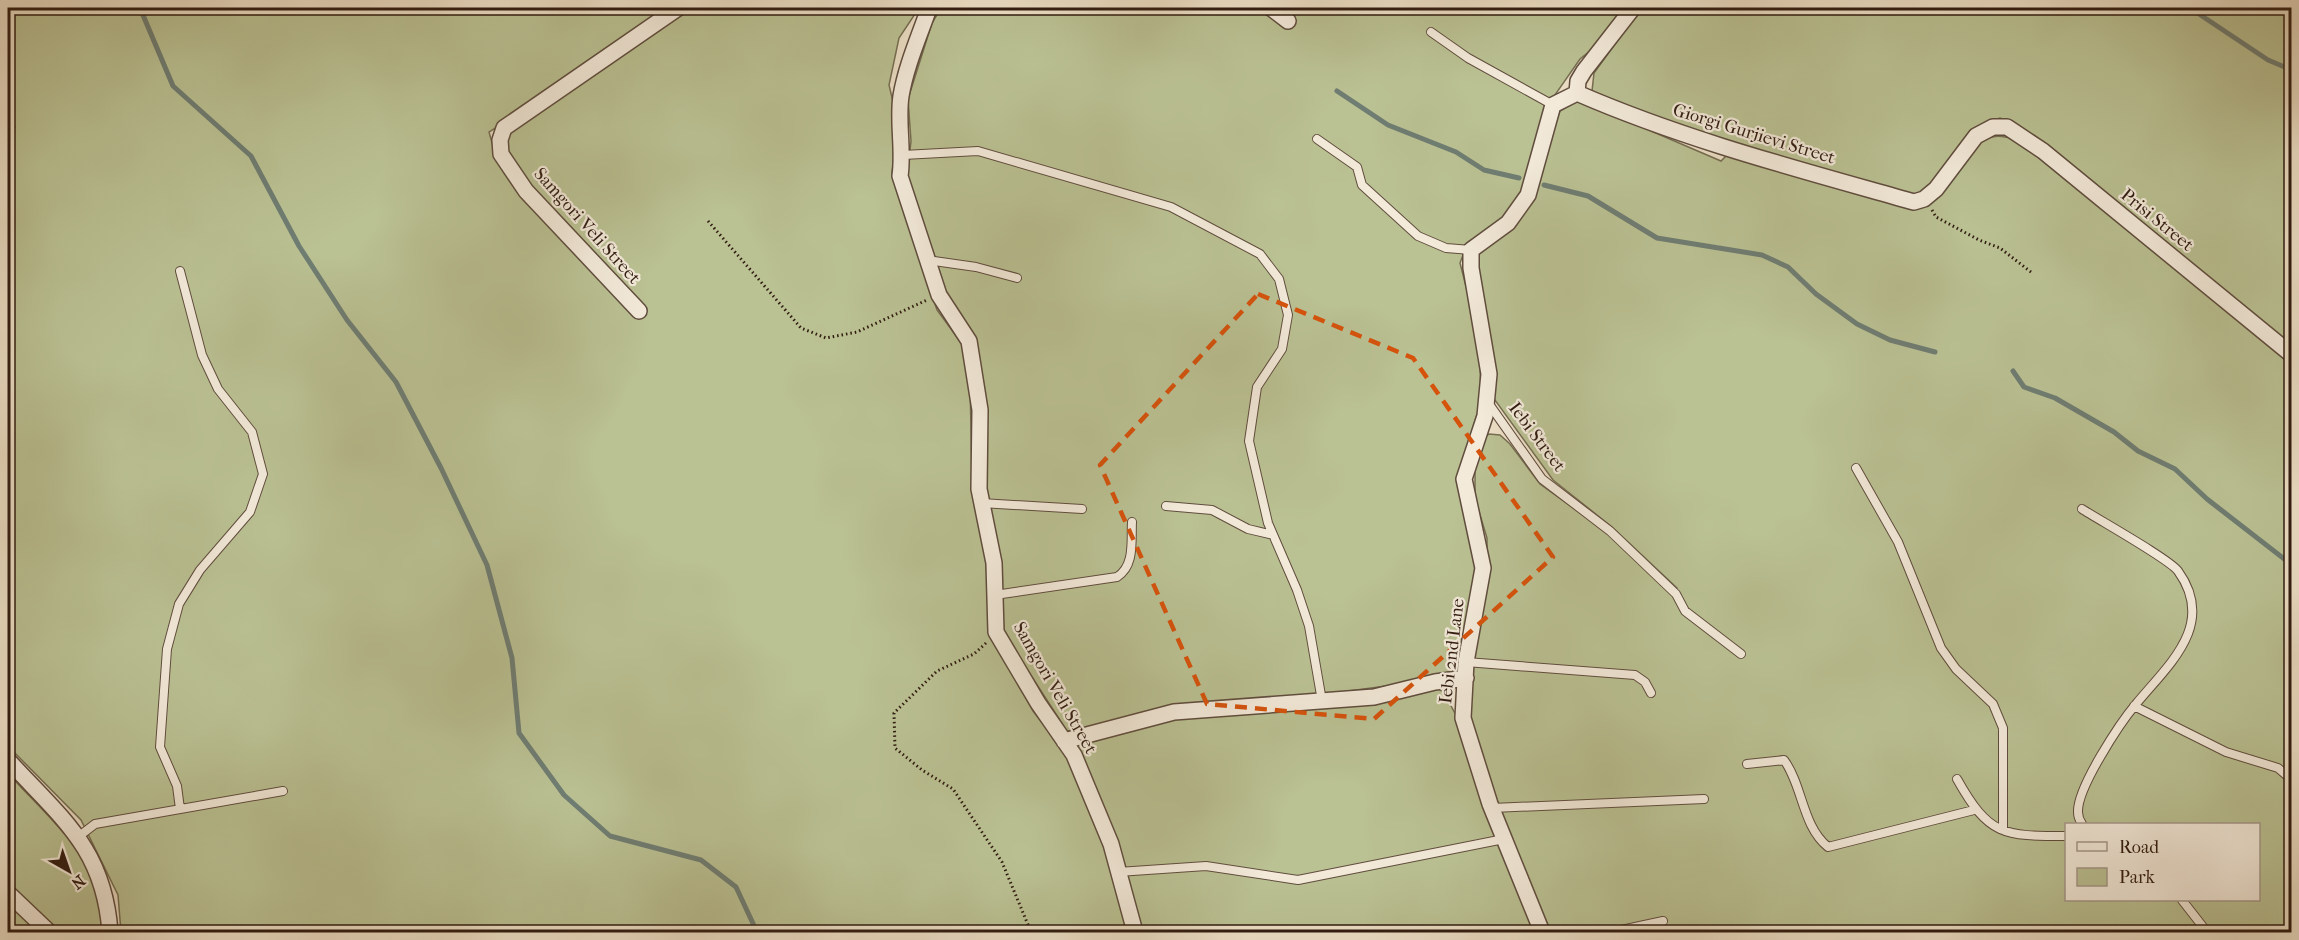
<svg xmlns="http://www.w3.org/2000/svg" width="2299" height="940" font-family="'IM FELL French Canon',serif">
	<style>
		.green { fill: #bac193; stroke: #766e52; stroke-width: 1.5; fill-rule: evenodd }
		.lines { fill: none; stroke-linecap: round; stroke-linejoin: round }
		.stream { stroke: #6f7d72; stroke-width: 5 }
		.service-casing { stroke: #604d3e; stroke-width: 10 }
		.minor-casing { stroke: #604d3e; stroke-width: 18 }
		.path { stroke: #311c11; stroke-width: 3; stroke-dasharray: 1.5 3; stroke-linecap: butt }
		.service { stroke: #f3eada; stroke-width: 8 }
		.minor { stroke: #f3eada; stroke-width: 15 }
		.marked { fill: none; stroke: #d6530c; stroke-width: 4.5; stroke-dasharray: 12 8; stroke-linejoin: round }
		.labels { text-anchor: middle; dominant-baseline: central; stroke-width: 4.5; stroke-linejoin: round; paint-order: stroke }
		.street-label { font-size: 18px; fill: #311c11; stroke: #f3eada }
	</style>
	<rect width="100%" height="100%" fill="#ecdfc6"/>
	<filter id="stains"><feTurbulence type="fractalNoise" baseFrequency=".00333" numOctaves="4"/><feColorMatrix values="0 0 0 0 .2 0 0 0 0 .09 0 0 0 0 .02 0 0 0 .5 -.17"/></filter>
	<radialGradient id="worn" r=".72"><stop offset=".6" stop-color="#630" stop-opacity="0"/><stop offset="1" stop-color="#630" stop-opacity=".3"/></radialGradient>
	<path class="green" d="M8 8H668L536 102 489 132 496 157 506 148V137L519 124 611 64 657 28 690 8H919L899 38 889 85 898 123 892 173 937 310 965 348 970 382 972 480 985 544 990 631 1033 711 1068 756 1103 844 1128 932H121L118 895 81 820 8 746Z
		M941 8H1627L1600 43 1580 59 1550 102 1520 195 1501 221 1468 242 1460 263 1471 306 1480 363 1481 401 1458 477 1477 564 1462 659 1453 671 1394 685 1303 697 1166 706 1102 727 1067 731 1004 634 1000 559 986 491V408L907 178 911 141 908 99 932 23Z
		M1641 8H2291V352L2011 122 2000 118 1990 121 1933 187 1911 199 1641 113 1592 91 1594 73Z
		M1579 100 1721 161 1729 153 1909 209 1924 206 1978 143C1994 133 2003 136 2021 141L2291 360V932H1548L1495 805 1467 716 1487 568V538L1475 498V464L1481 440 1489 434 1500 435 1510 444 1540 484 1608 533 1671 594 1677 588 1612 527 1553 480 1492 396 1475 278 1477 256 1524 210 1560 111ZM2066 824H2258V900H2066Z
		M1435 686 1444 693 1457 717 1535 932H1143L1124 868 1082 754 1071 743 1179 716Z
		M8 773C36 805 83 845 97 886 101 901 101 918 104 932H8Z"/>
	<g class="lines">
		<path class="stream" d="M140 8 173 86 251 156 299 246 347 320 396 382 441 468 487 565 512 658 519 733 564 795 610 836 701 860 736 887 757 932
			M2190 8 2268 60 2292 70
			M1337 91 1388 125 1456 152 1484 170 1519 178
			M1544 185 1588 196 1657 238 1762 255 1788 267 1816 294 1857 324 1890 340 1935 352
			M2013 371 2024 387 2055 398 2114 432 2138 451 2175 469 2207 499 2292 565"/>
		<defs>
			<path id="service" d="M1431 32 1468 58 1553 105
				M1317 139 1357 167 1362 185 1418 236 1446 248 1471 250
				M903 155 978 151 1171 207 1260 254 1279 279 1288 315 1282 349 1257 387 1249 441 1268 523 1297 590 1309 626 1322 701
				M927 260 976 267 1017 278
				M1489 404 1542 479 1610 531 1676 594 1685 611 1741 654
				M1856 468 1898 542 1941 648 1956 669 1993 704 2003 728V830
				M981 503 1082 509
				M1166 506 1212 510 1248 529 1273 535
				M995 595 1117 577C1135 566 1131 541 1132 522
				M1466 662 1635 675 1645 682 1651 693
				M2134 706 2226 752 2278 768 2292 780
				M1747 764 1784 760C1803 786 1802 826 1828 847L1974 810
				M1957 779C1989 836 2003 836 2066 836
				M1492 808 1704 799
				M180 809 177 786 160 747 167 649 179 604 200 570 250 512 263 474 252 432 218 389 202 355 180 271
				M2082 824C2080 821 2078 816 2078 812 2077 788 2120 723 2136 704 2168 665 2217 625 2178 571 2169 559 2099 520 2082 509
				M78 837 95 824 283 791
				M1118 872 1206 866 1298 880 1504 839
				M2182 900 2207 932
				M1612 932 1663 921"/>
			<path id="minor" d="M929 8C919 37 906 66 901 96 897 122 904 149 900 176L939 295 969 341 980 410 979 489 994 563 996 632 1038 703 1074 755 1111 844 1135 932
				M1271 8 1288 21
				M1577 93C1685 140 1801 170 1914 202L1924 199 1936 189 1976 136 1993 127H2007L2043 151 2292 355
				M1577 93 1578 81 1584 71 1633 8
				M639 311 526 191 501 154 500 140 504 128 678 8
				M1064 741 1174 712 1374 697 1435 682 1466 678
				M8 760C61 818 104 848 110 932
				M8 893 49 932
				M1542 932 1490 804 1463 718 1466 662 1483 568 1464 479 1485 416 1489 374 1471 268V250L1508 223 1528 195 1553 105 1577 93"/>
		</defs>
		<use href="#service" class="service-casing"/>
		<use href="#minor" class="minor-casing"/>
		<path class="path" d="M8 95 14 124 11 194 8 200
			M1932 210 1936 217 1979 240 2000 248 2031 272
			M708 221 801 328 826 338 857 332 927 300
			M986 643 974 654 937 671 894 713 895 748 922 770 953 789 1002 862 1031 932"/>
		<use href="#service" class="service"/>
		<use href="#minor" class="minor"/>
	</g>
	<path class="marked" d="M1258 294 1413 358 1553 557 1374 719 1207 704 1100 465Z"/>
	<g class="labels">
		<g class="street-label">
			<text transform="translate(1754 134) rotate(17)">Giorgi Gurjievi Street</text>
			<text transform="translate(2157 220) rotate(39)">Prisi Street</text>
			<text transform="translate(587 226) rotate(48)">Samgori Veli Street</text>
			<text transform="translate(1537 437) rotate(53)">Iebi Street</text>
			<text transform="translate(1452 651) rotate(-83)">Iebi 2nd Lane</text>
			<text transform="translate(1055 688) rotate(60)">Samgori Veli Street</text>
		</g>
	</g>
	<rect width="2299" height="940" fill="none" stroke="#ecdfc6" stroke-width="30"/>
	<rect x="9" y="9" width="2281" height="922" fill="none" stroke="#311c11" stroke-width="3"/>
	<rect x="15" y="15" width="2269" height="910" fill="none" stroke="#311c11" stroke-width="1.5"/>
	<rect x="2065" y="823" width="195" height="78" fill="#f3eada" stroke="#a5988a" stroke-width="1.5"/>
	<rect x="2077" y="842" width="30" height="9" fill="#f3eada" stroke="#a5988a" stroke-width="1.5"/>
	<text x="2119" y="853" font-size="18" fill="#311c11">Road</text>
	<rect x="2077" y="868" width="30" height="18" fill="#bac193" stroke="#a5988a" stroke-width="1.5"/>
	<text x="2119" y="883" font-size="18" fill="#311c11">Park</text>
	<g transform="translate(69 871) rotate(140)" stroke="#f3eada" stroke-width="4.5" paint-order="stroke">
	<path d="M0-4.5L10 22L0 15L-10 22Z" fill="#311c11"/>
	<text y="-9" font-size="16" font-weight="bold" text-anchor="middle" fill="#311c11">N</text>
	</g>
	<rect width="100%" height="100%" filter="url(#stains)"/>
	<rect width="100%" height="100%" fill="url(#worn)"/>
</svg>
